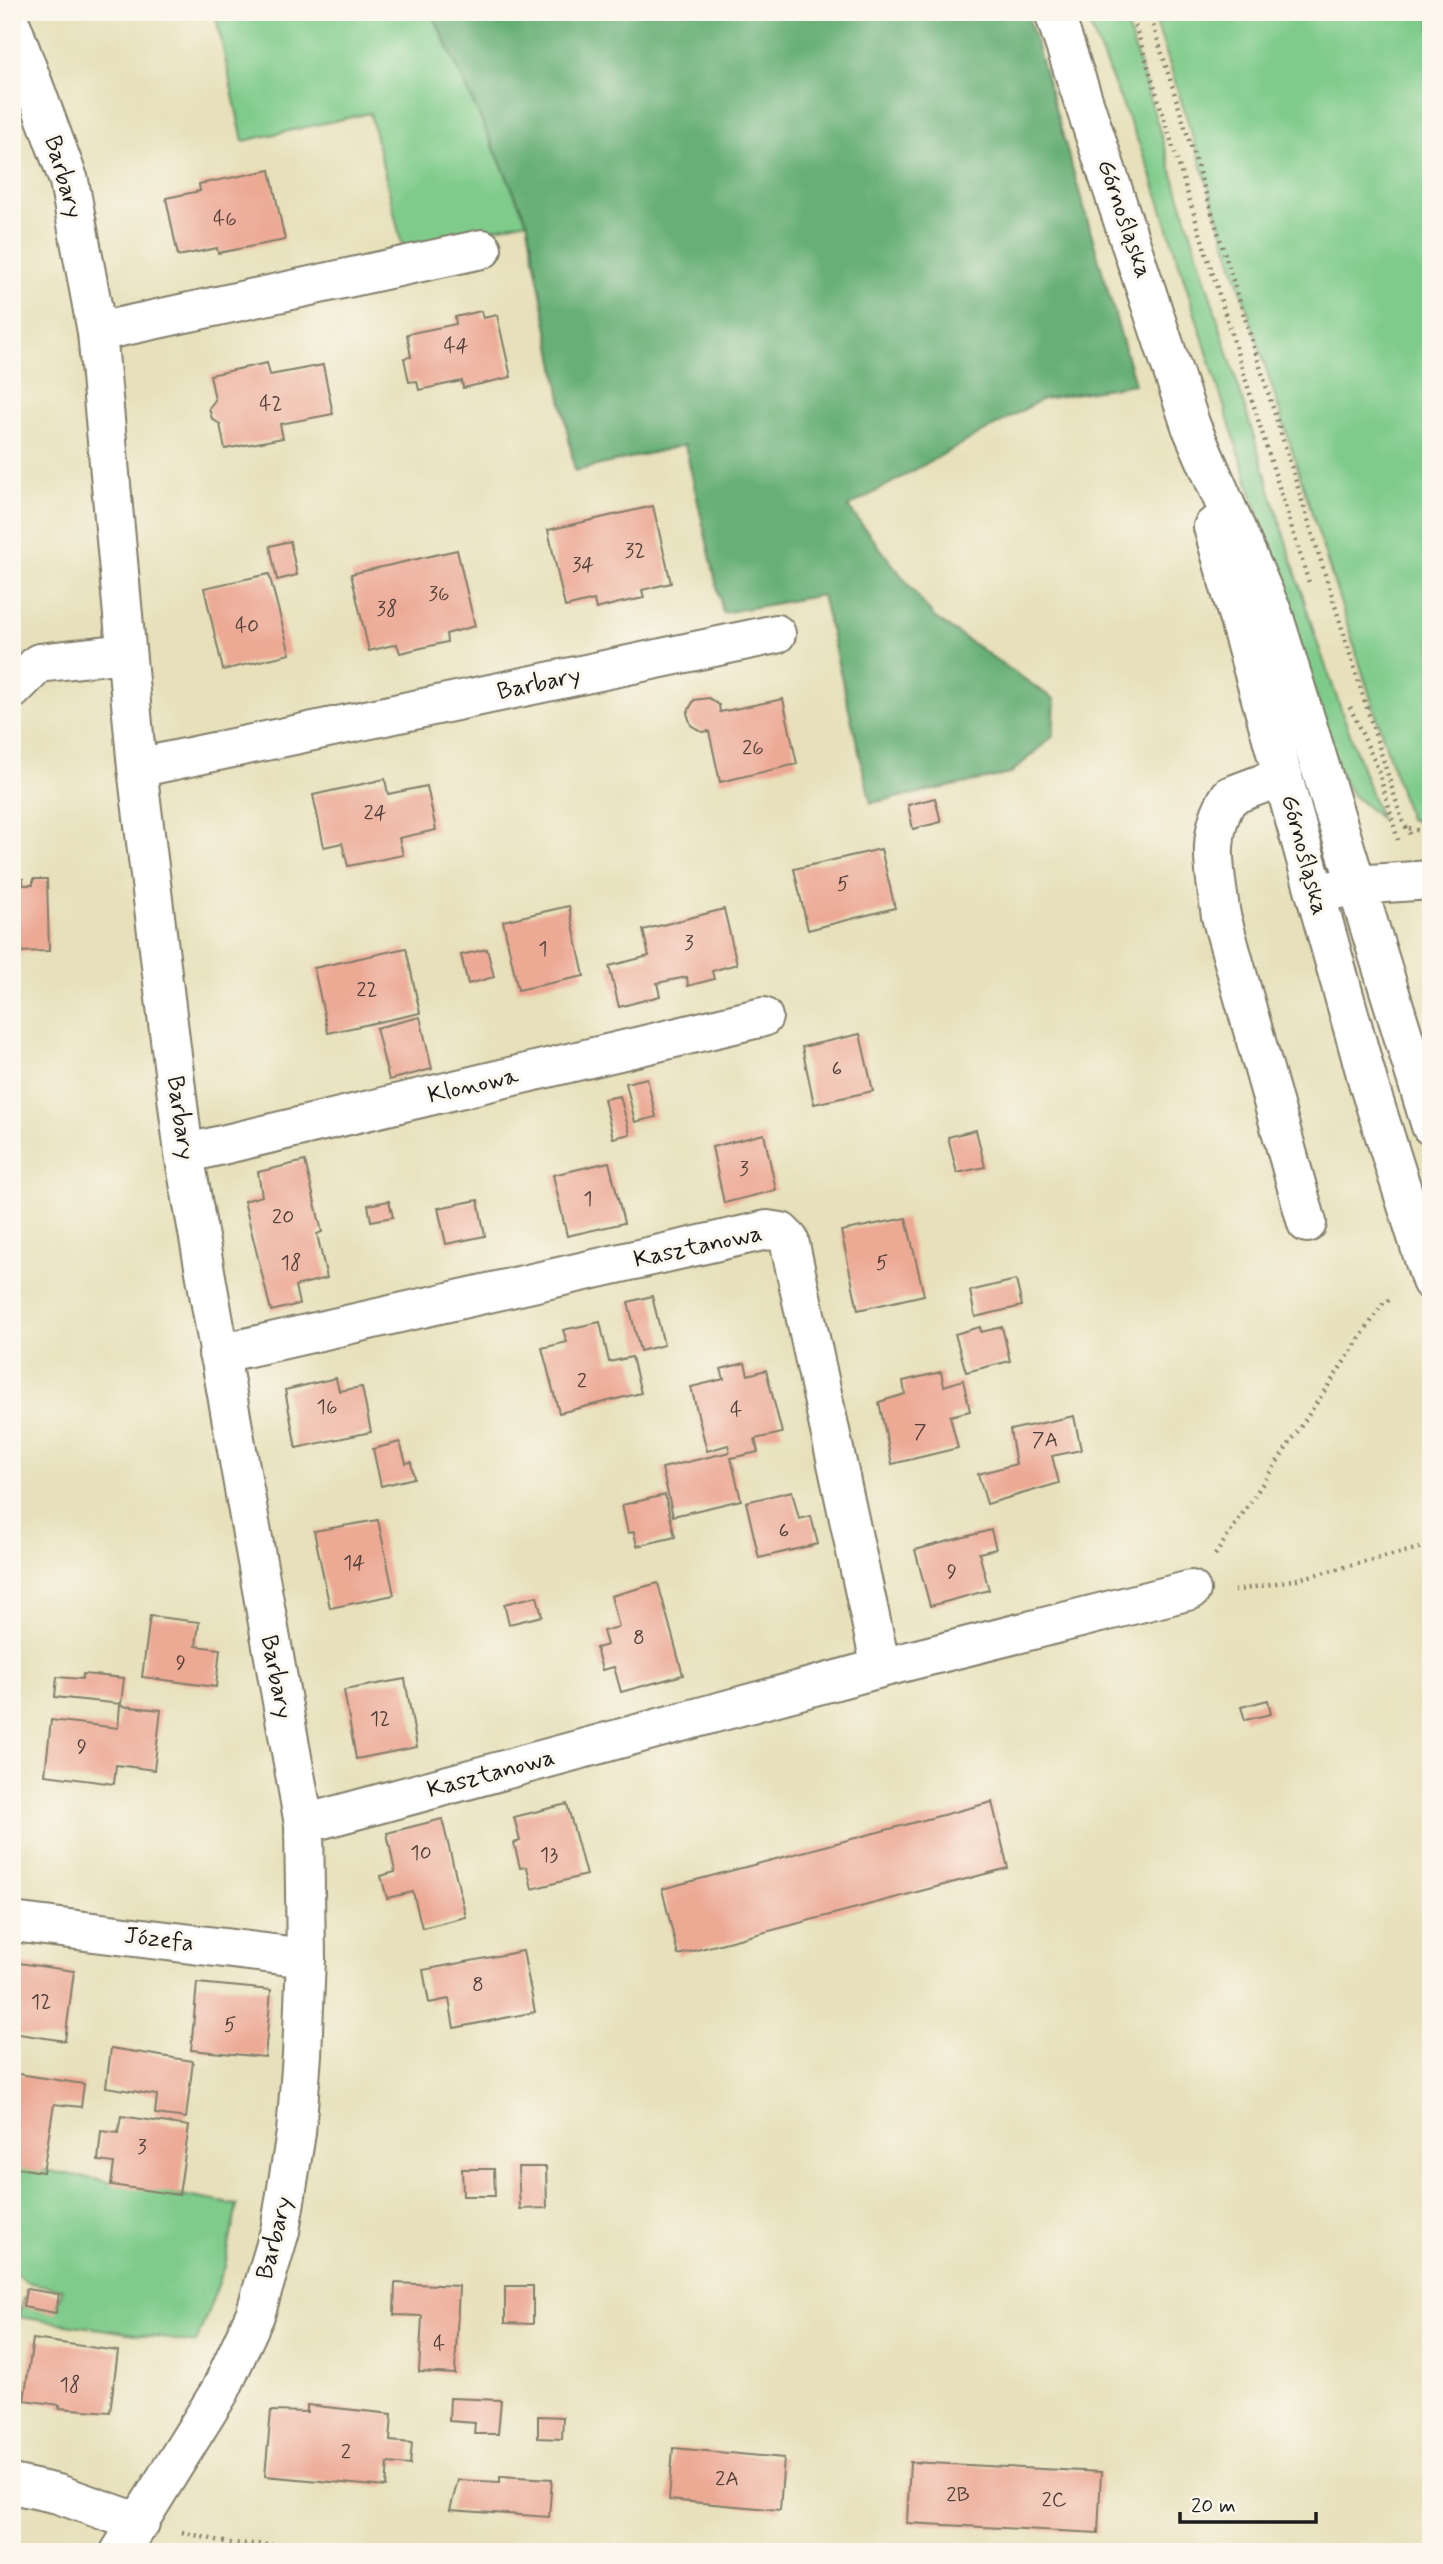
<svg xmlns="http://www.w3.org/2000/svg" width="1443" height="2564" font-family="Mynerve,sans-serif">
	<style>
		.green { fill: #7ecb8a; stroke: #4d7453; stroke-width: 2 }
		.forest { fill: #66af76; stroke: #416649; stroke-width: 2 }
		.building { fill: #eca994 }
		.lines { fill: none; stroke-linecap: round; stroke-linejoin: round }
		.minor-casing { stroke: #827e6b; stroke-width: 42 }
		.path { stroke: #827e6b; stroke-width: 4.5; stroke-dasharray: 2 5; stroke-linecap: butt }
		.minor { stroke: #fff; stroke-width: 38 }
		.labels { text-anchor: middle; dominant-baseline: central; stroke-width: 6; stroke-linejoin: round; paint-order: stroke }
		.number-label { font-size: 21px; fill: #503f3a }
		.street-label { font-size: 24px; fill: #1c1c1c; stroke: #fbf7ec }
	</style>
	<rect width="100%" height="100%" fill="#fbf7ec"/>
	<filter id="ink" filterUnits="userSpaceOnUse"><feTurbulence type="fractalNoise" baseFrequency=".0143" numOctaves="2"/><feDisplacementMap in="SourceGraphic" scale="14" xChannelSelector="R" yChannelSelector="G"/><feConvolveMatrix kernelMatrix="1 2 1 2 8 2 1 2 1" color-interpolation-filters="sRGB"/></filter>
	<filter id="wash" filterUnits="userSpaceOnUse"><feTurbulence type="fractalNoise" baseFrequency=".00686" numOctaves="4" result="noise"/><feDisplacementMap in="SourceGraphic" scale="28" xChannelSelector="R" yChannelSelector="G"/><feGaussianBlur stdDeviation="1.57" result="paint"/><feColorMatrix in="noise" values="0 0 0 0 0 0 0 0 0 0 0 0 0 0 0 0 0 1.4 0 .05"/><feComposite in="paint" operator="in"/></filter>
	<g filter="url(#wash)">
		<rect width="100%" height="100%" fill="#e7e0ba"/>
		<path class="green" d="M215 12H432L527 221 403 249 370 113 243 141Z
			M1084 12H1123L1317 642 1380 818 1352 794 1341 777 1149 168Z
			M1153 12H1431V826L1409 819Z
			M12 2164 237 2205 225 2266 196 2343 18 2317 23 2299 58 2305 62 2289 26 2282 12 2271Z"/>
		<path class="forest" d="M432 12H1027L1135 384 1043 399 848 507 934 617 1055 700 1053 736 1010 774 871 803 822 595 723 613 685 445 575 471 527 221Z"/>
		<g id="blocks">
			<path class="building" d="M270 170 285 240 218 253 217 248 178 256 166 198 200 191 199 184Z
				M481 311 483 318 497 315 511 377 463 388 462 381 419 390 417 381 409 382 404 358 411 357 407 334 456 324 455 317Z
				M267 363 270 375 323 365 333 414 280 424 283 438 225 449 220 424 212 419 209 408 215 400 210 375Z
				M653 506 671 583 642 590 644 598 619 603 596 609 594 600 565 607 548 530Z
				M290 541 297 575 277 580 270 546Z
				M457 550 475 626 446 634 447 642 400 653 397 644 369 651 351 574Z
				M269 574 290 654 223 670 204 588Z
				M709 698 719 705 720 712 783 699 797 764 720 782 709 731 702 732 691 725 687 713 694 700Z
				M385 779 388 794 427 786 436 830 399 838 403 855 348 866 342 843 324 847 313 795Z
				M935 798 941 822 913 829 908 805Z
				M881 849 895 908 808 930 794 869Z
				M12 879H23V885H33V879H47L49 951 12 952Z
				M569 906 584 976 518 990 503 921Z
				M724 909 737 964 712 971 714 979 688 986 687 977 657 983 660 996 619 1007 609 966 649 956 643 930Z
				M406 948 420 1013 328 1033 314 968Z
				M487 949 494 977 468 984 461 955Z
				M420 1017 432 1069 389 1080 376 1028Z
				M860 1034 873 1091 814 1104 802 1047Z
				M647 1078 656 1117 635 1122 626 1083Z
				M620 1096 630 1134 613 1138 604 1099Z
				M976 1130 985 1167 957 1173 948 1137Z
				M764 1134 776 1190 724 1203 712 1147Z
				M305 1161 322 1232 317 1234 327 1278 295 1286 299 1304 271 1311 244 1201 262 1196 258 1172Z
				M609 1162 624 1223 567 1236 553 1175Z
				M478 1200 485 1236 446 1244 438 1208Z
				M389 1201 393 1217 371 1221 368 1205Z
				M906 1218 924 1295 858 1310 841 1231Z
				M1016 1280 1022 1306 975 1317 970 1291Z
				M652 1296 664 1345 640 1351 628 1302Z
				M600 1322 609 1362 632 1357 641 1393 559 1413 542 1348 567 1342 563 1330Z
				M980 1327 981 1332 1002 1327 1010 1361 966 1372 955 1334Z
				M745 1363 748 1375 766 1370 782 1433 755 1439 758 1452 731 1458 741 1500 673 1516 662 1468 730 1452 728 1445 707 1451 691 1387 724 1379 721 1369Z
				M941 1372 944 1386 963 1380 970 1411 950 1416 958 1448 892 1464 879 1402 905 1394 903 1381Z
				M336 1378 339 1391 362 1387 371 1432 296 1448 285 1390Z
				M1074 1416 1081 1450 1052 1456 1059 1483 987 1504 978 1474 1016 1464 1010 1430Z
				M400 1442 406 1463 411 1462 414 1478 381 1486 373 1449Z
				M792 1491 799 1519 811 1516 818 1544 759 1558 746 1502Z
				M665 1495 675 1537 637 1546 634 1532 628 1533 622 1505Z
				M378 1520 394 1595 330 1608 314 1531Z
				M991 1530 996 1549 979 1553 989 1590 930 1606 915 1550Z
				M658 1583 683 1675 621 1692 614 1667 602 1670 596 1648 607 1645 603 1631 619 1627 611 1596Z
				M537 1596 542 1616 509 1624 504 1604Z
				M150 1616 199 1622 196 1646 220 1649 216 1687 142 1677Z
				M83 1674 124 1678 121 1704 55 1697 57 1677 82 1679Z
				M405 1679 417 1747 356 1759 344 1690Z
				M1268 1700 1271 1714 1245 1720 1241 1707Z
				M120 1706 161 1710 154 1770 116 1765 114 1784 45 1775 51 1720 118 1728Z
				M992 1802 1008 1868 678 1955 662 1889Z
				M567 1804 586 1875 532 1889 527 1867 520 1868 514 1843 520 1841 514 1817Z
				M442 1819 466 1917 422 1928 413 1892 387 1898 381 1876 395 1872 387 1833Z
				M523 1951 535 2012 454 2028 449 1999 429 2003 423 1970Z
				M12 1962 74 1971 65 2041 12 2033Z
				M197 1983 271 1990 265 2057 191 2050Z
				M111 2048 193 2061 186 2118 155 2114 157 2095 106 2087Z
				M12 2073 84 2084 81 2107 54 2104 43 2172 12 2167Z
				M121 2116 189 2126 179 2195 111 2185 114 2163 98 2161 101 2131 118 2133Z
				M518 2167H546L547 2208 520 2209Z
				M462 2169H494L495 2196H463Z
				M395 2283 459 2286 455 2374 419 2372 422 2316 394 2315Z
				M505 2286H533V2324L505 2323Z
				M26 2289 59 2294 56 2313 23 2307Z
				M33 2339 118 2351 110 2412 59 2408 60 2405 24 2400Z
				M450 2398 501 2400 498 2434H474L475 2423 449 2421Z
				M307 2405 392 2414 390 2441 412 2443 410 2465 388 2463 386 2487 265 2476 271 2411 307 2412Z
				M538 2416 563 2417 562 2439 538 2438Z
				M673 2448 784 2458 780 2510 669 2500Z
				M910 2462 1101 2472 1098 2533 907 2523Z
				M500 2476 552 2479 549 2517 450 2510 458 2480 500 2482Z"/>
		</g>
	</g>
	<g filter="url(#ink)">
		<use href="#blocks" fill-opacity="0" stroke="#827e6b" stroke-width="2"/>
		<g class="lines">
			<defs>
				<path id="minor" d="M1054 12 1191 426 1273 614 1431 1126
					M12 27 69 181 97 332 137 768 184 1154 304 1824 306 1958 302 2055 296 2133 280 2231 255 2315 220 2391 120 2552
					M97 332 482 249
					M1213 527 1370 1089 1431 1281
					M12 690 39 663 125 653
					M137 768 776 634
					M1283 776 1230 796C1205 833 1215 873 1221 916L1307 1223
					M1330 891 1354 885 1431 880
					M184 1154 763 1017
					M218 1354 767 1230 781 1232 789 1240 881 1668
					M304 1824 881 1668 1191 1590
					M12 1922 306 1958
					M12 2484 58 2494 140 2523"/>
			</defs>
			<use href="#minor" class="minor-casing"/>
			<path class="path" d="M1131 12 1309 583
				M1149 12 1402 820 1412 837
				M1350 707 1378 769 1398 840
				M1409 828 1431 834
				M1424 922 1431 940
				M1215 1555 1384 1302 1393 1299
				M1234 1591 1298 1579 1431 1545
				M182 2532 229 2543 435 2552"/>
			<use href="#minor" class="minor"/>
		</g>
	</g>
	<g class="labels">
		<g class="number-label">
			<text x="225" y="219">46</text>
			<text x="456" y="346">44</text>
			<text x="271" y="404">42</text>
			<text x="635" y="551">32</text>
			<text x="583" y="565">34</text>
			<text x="439" y="594">36</text>
			<text x="387" y="609">38</text>
			<text x="247" y="626">40</text>
			<text x="753" y="748">26</text>
			<text x="375" y="813">24</text>
			<text x="843" y="884">5</text>
			<text x="689" y="943">3</text>
			<text x="543" y="949">1</text>
			<text x="367" y="990">22</text>
			<text x="837" y="1069">6</text>
			<text x="744" y="1169">3</text>
			<text x="588" y="1199">1</text>
			<text x="283" y="1217">20</text>
			<text x="291" y="1263">18</text>
			<text x="882" y="1263">5</text>
			<text x="582" y="1381">2</text>
			<text x="327" y="1407">16</text>
			<text x="736" y="1410">4</text>
			<text x="920" y="1432">7</text>
			<text x="1045" y="1440">7A</text>
			<text x="784" y="1531">6</text>
			<text x="354" y="1563">14</text>
			<text x="952" y="1572">9</text>
			<text x="639" y="1638">8</text>
			<text x="181" y="1663">9</text>
			<text x="380" y="1719">12</text>
			<text x="82" y="1747">9</text>
			<text x="421" y="1853">10</text>
			<text x="549" y="1855">13</text>
			<text x="478" y="1985">8</text>
			<text x="41" y="2002">12</text>
			<text x="230" y="2025">5</text>
			<text x="142" y="2147">3</text>
			<text x="439" y="2344">4</text>
			<text x="70" y="2385">18</text>
			<text x="346" y="2452">2</text>
			<text x="727" y="2479">2A</text>
			<text x="958" y="2495">2B</text>
			<text x="1054" y="2500">2C</text>
		</g>
		<g class="street-label">
			<text transform="translate(63 177) rotate(74)">Barbary</text>
			<text transform="translate(1124 219) rotate(71)">Górnośląska</text>
			<text transform="translate(539 684) rotate(-12)">Barbary</text>
			<text transform="translate(1304 855) rotate(75)">Górnośląska</text>
			<text transform="translate(473 1086) rotate(-13)">Klonowa</text>
			<text transform="translate(180 1118) rotate(82)">Barbary</text>
			<text transform="translate(698 1247) rotate(-12)">Kasztanowa</text>
			<text transform="translate(276 1677) rotate(79)">Barbary</text>
			<text transform="translate(491 1774) rotate(-15)">Kasztanowa</text>
			<text transform="translate(159 1940) rotate(7)">Józefa</text>
			<text transform="translate(275 2238) rotate(-76)">Barbary</text>
		</g>
	</g>
	<rect width="1443" height="2564" fill="none" stroke="#fbf7ec" stroke-width="42"/>
	<path d="M1180 2512v10h136v-10" fill="none" stroke="#1c1c1c" stroke-width="3.5"/>
	<text x="1191" y="2512" font-size="21" fill="#1c1c1c" stroke="#fbf7ec" stroke-width="5" paint-order="stroke">20 m</text>
</svg>
